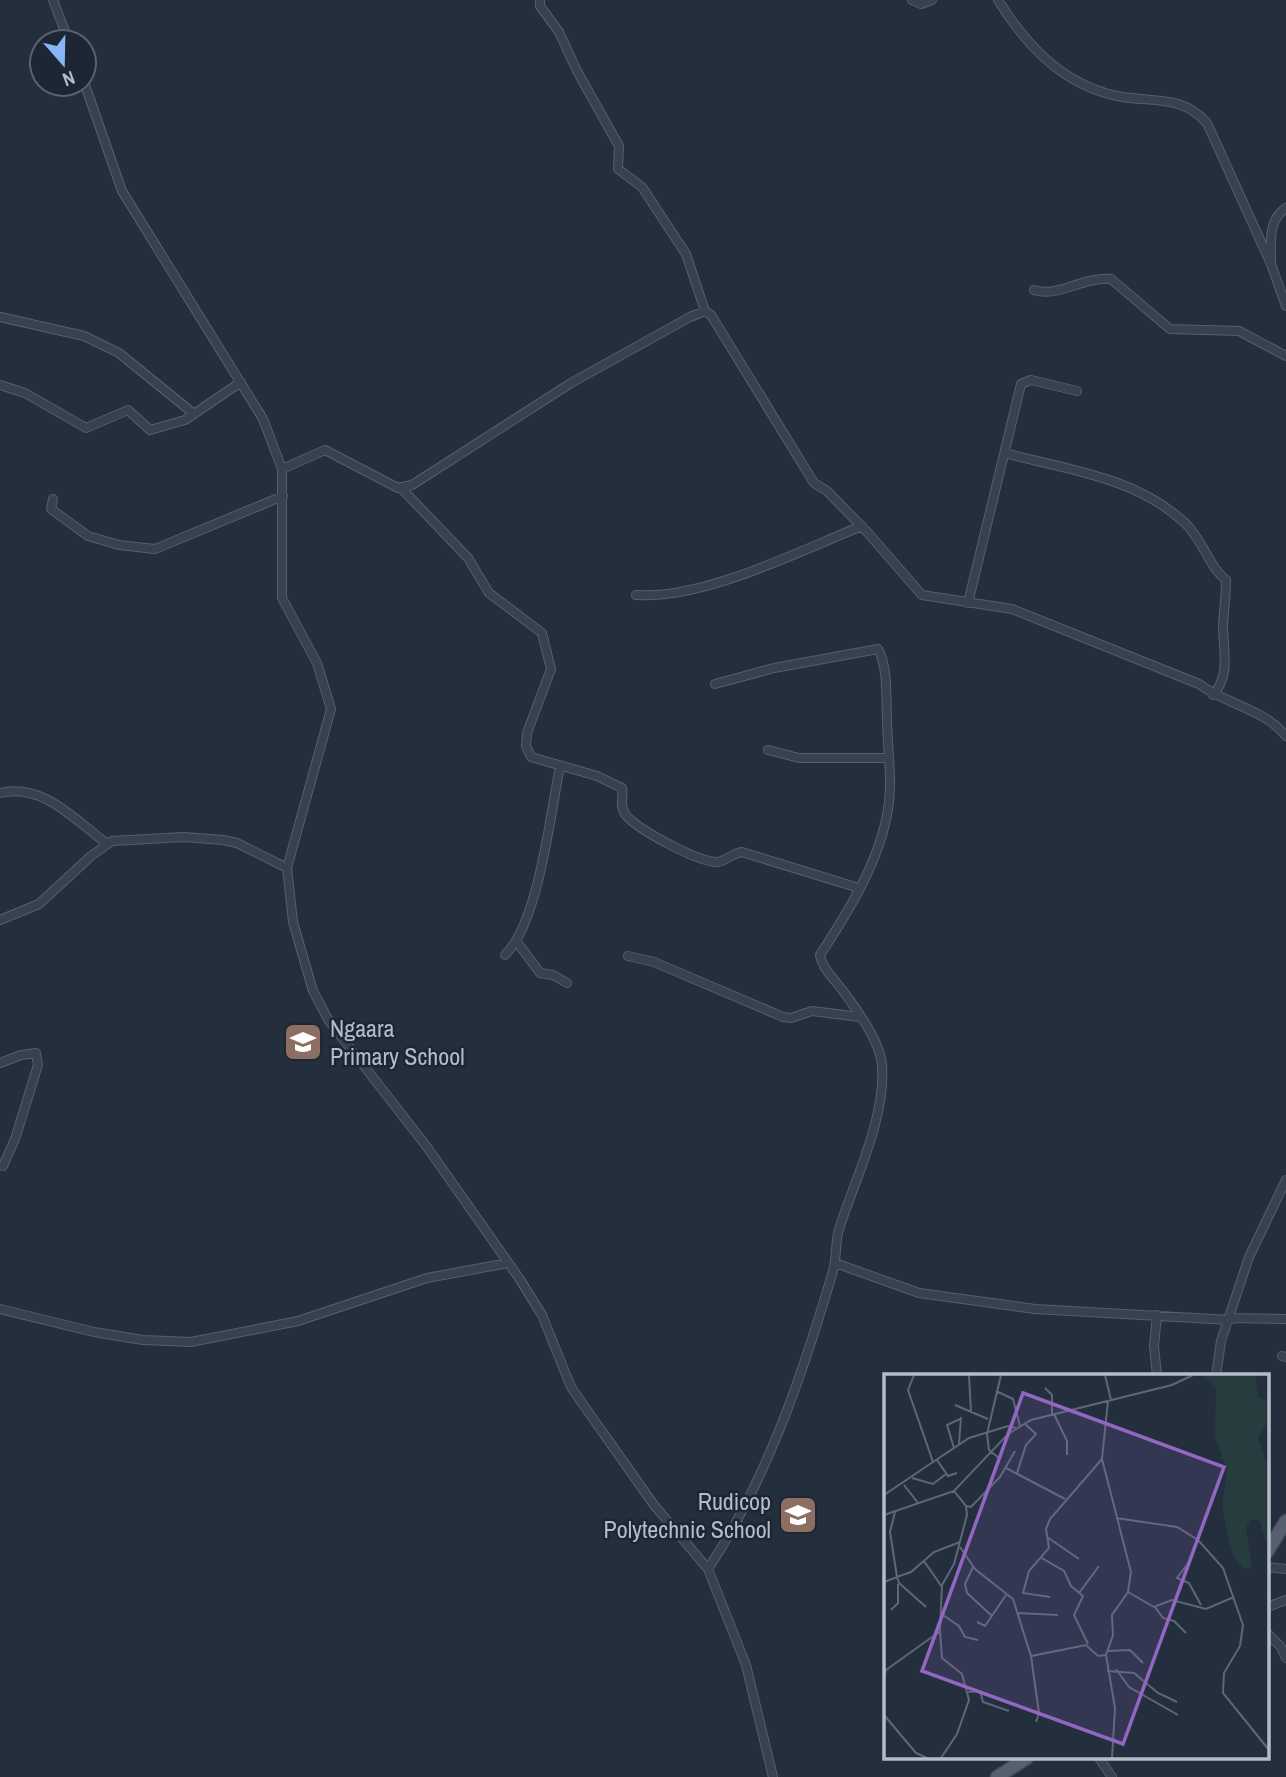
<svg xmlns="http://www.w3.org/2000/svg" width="1286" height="1777" font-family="'Archivo Narrow',sans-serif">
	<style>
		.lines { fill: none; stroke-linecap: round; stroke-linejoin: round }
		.street-casing { stroke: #565f6c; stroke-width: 10 }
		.primary-casing { stroke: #414a57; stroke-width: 15 }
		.street { stroke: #38414e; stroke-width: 8 }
		.primary { stroke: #56606e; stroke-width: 12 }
		.labels { text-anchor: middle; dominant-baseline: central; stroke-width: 5; stroke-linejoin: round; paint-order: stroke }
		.poi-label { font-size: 24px; fill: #b4bcc9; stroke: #1d2633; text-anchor: start }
		.inset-road { fill: none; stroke: #5e6776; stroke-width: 2 }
		.view { fill: #9266c3; fill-opacity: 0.15; stroke: #9266c3; stroke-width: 3.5 }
		.inset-edge { fill: none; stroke: #b4bcc9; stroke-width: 3.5 }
	</style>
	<rect width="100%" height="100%" fill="#242f3e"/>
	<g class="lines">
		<defs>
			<path id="street" d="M53 0 69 42
				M540 0V6L559 32 577 71 619 146 618 169 642 187 686 254 705 311
				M912 0 921 4 932 0
				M998 0C1027 46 1062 84 1117 96 1152 103 1181 94 1207 123L1271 264 1286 306
				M84 82 122 191 263 419 282 469V598L317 663 331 709 287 868 293 922 313 991 329 1021 427 1147 519 1278 542 1315 571 1387 582 1403 654 1505 708 1569 746 1665 773 1777
				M1271 261C1271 241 1268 220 1286 208
				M1034 290C1058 298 1081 277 1111 279L1170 329 1239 331 1286 356
				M0 317 84 336 119 353 194 414
				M0 385 25 393 86 428 128 410 150 430 185 420 241 382
				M1005 453C1068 470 1136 477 1185 523 1203 540 1209 567 1226 580 1226 595 1224 610 1223 625 1223 650 1231 675 1213 695
				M282 469 325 450 398 488 412 485 571 383 690 317 705 311 711 315 814 483 827 491 868 533 922 595 1012 609 1199 684C1227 705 1263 708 1286 736
				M402 489 468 558 489 593 542 633 551 669 527 733 526 746 531 757 597 776 622 788C624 797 619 804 625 814 636 829 698 862 717 862 726 861 733 853 742 852L859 888
				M53 499 51 509 88 536 119 545 155 549 283 496
				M636 595C703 600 799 551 862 526
				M968 603 1021 384 1031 380 1077 391
				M768 750 799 758H887
				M0 793C43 783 74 819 106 843
				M0 920 39 904 91 856 112 841 184 837 223 840 237 843 287 868
				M517 942 540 973 553 975 567 983
				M505 955C539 922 550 814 560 767
				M628 956 654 962 783 1017 791 1018 812 1011 860 1017
				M0 1063 21 1055 36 1053 38 1065 15 1139 3 1166
				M835 1263 919 1293 1035 1309 1230 1320
				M0 1309 94 1332 143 1340 191 1342 298 1321 427 1278 508 1263
				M1157 1315 1154 1346 1157 1376
				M1231 1318 1286 1319
				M1282 1356 1286 1357
				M1216 1376 1221 1341 1249 1257 1286 1180
				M1267 1567 1286 1569
				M708 1569C767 1480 803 1373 833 1271 837 1257 835 1243 839 1229 855 1179 886 1118 882 1065 880 1041 857 1010 843 991 835 980 822 968 820 955 848 912 880 861 888 809 893 779 887 748 887 718 886 698 888 666 878 649L774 668 715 684
				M1267 1607 1286 1600
				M1267 1633 1281 1647 1286 1658
				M1099 1758 1112 1777"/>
			<path id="primary" d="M1267 1552 1286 1521
				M997 1777 1027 1758"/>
		</defs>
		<use href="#street" class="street-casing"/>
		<use href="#primary" class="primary-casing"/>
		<use href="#street" class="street"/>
		<use href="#primary" class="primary"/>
	</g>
	<defs>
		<symbol id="school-square" viewBox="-11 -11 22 22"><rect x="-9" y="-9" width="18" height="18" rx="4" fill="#8d6e63" stroke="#1d2633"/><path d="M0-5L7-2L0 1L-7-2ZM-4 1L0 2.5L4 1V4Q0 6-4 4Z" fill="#fff"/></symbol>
	</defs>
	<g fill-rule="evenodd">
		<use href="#school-square" x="281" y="1020" width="44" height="44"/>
		<use href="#school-square" x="776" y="1493" width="44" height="44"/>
	</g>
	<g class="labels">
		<g class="poi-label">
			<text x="330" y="1028">Ngaara<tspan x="330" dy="28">Primary School</tspan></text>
			<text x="771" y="1501" text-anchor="end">Rudicop<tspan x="771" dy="28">Polytechnic School</tspan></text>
		</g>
	</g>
	<g transform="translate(884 1374)">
		<rect width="385" height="385" fill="#242f3e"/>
		<path d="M318 1H371L374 23 385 27V45L374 64 385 96V178L375 145 366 146 362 154 368 195 359 194 349 180 343 159 338 131 343 96 331 63 332 13Z" fill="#263c3f"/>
		<path class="inset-road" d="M30 1 24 16 49 88 85 64 124 52 132 54M85 1 87 38M221 1 227 26M161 14 168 21V40M112 17 129 25 136 52M224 27 218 85 247 198 244 218 228 241 229 261 222 281 231 334 228 384M71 31 104 45M170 40 183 67V81M75 70 77 43M70 74 63 51 76 45M116 85 105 76 103 60 117 1M53 86 64 102 73 99M122 94 181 125M133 99 142 71 152 60 140 49M28 104 49 110 62 100M20 111 34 129M0 121 49 88M82 132 87 133 116 103 131 77M11 138 6 158 13 203 27 198 50 178 76 168M0 141 70 117 124 60 147 46 288 11 309 1M232 144 293 153 314 166 339 194 359 251 356 272 340 299 339 319 385 376M163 163 195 185M76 173 91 195 129 225 147 282 202 271 214 282 222 281M156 183 180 197 187 212 199 222 190 241 204 270M40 187 58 213M305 188 293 204 305 209 317 231M89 193 81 210 83 219 108 242M0 208 13 203 15 209 42 233M244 218 270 233 288 226 322 235 350 223M195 219 215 192M166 223 139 219 145 197 165 174 162 155 166 145 218 85M271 233 279 244 290 247 302 259M7 236 14 229V210M56 239 75 252 81 263 94 266M134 239 174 241M93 248 101 252 122 221M223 277 246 276 259 289M147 282 155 339 152 348M232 295 245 313 294 341M223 297 250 299 274 319 293 328M0 304 2 296 55 258M84 318 96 317 99 328 125 337M0 341 32 379 43 384M57 384 73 360 85 326 78 300 58 284 56 257 58 211 70 190 83 141 82 132 70 117"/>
		<path class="view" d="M139 19 340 93 239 370 38 297Z"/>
		<rect width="385" height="385" class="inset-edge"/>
	</g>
	<g transform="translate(63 63) rotate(160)"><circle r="33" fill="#1d2633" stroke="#59626f" stroke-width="2"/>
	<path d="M0-5L12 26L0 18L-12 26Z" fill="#8ab4f8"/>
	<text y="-10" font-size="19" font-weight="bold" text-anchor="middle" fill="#b4bcc9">N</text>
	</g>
</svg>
